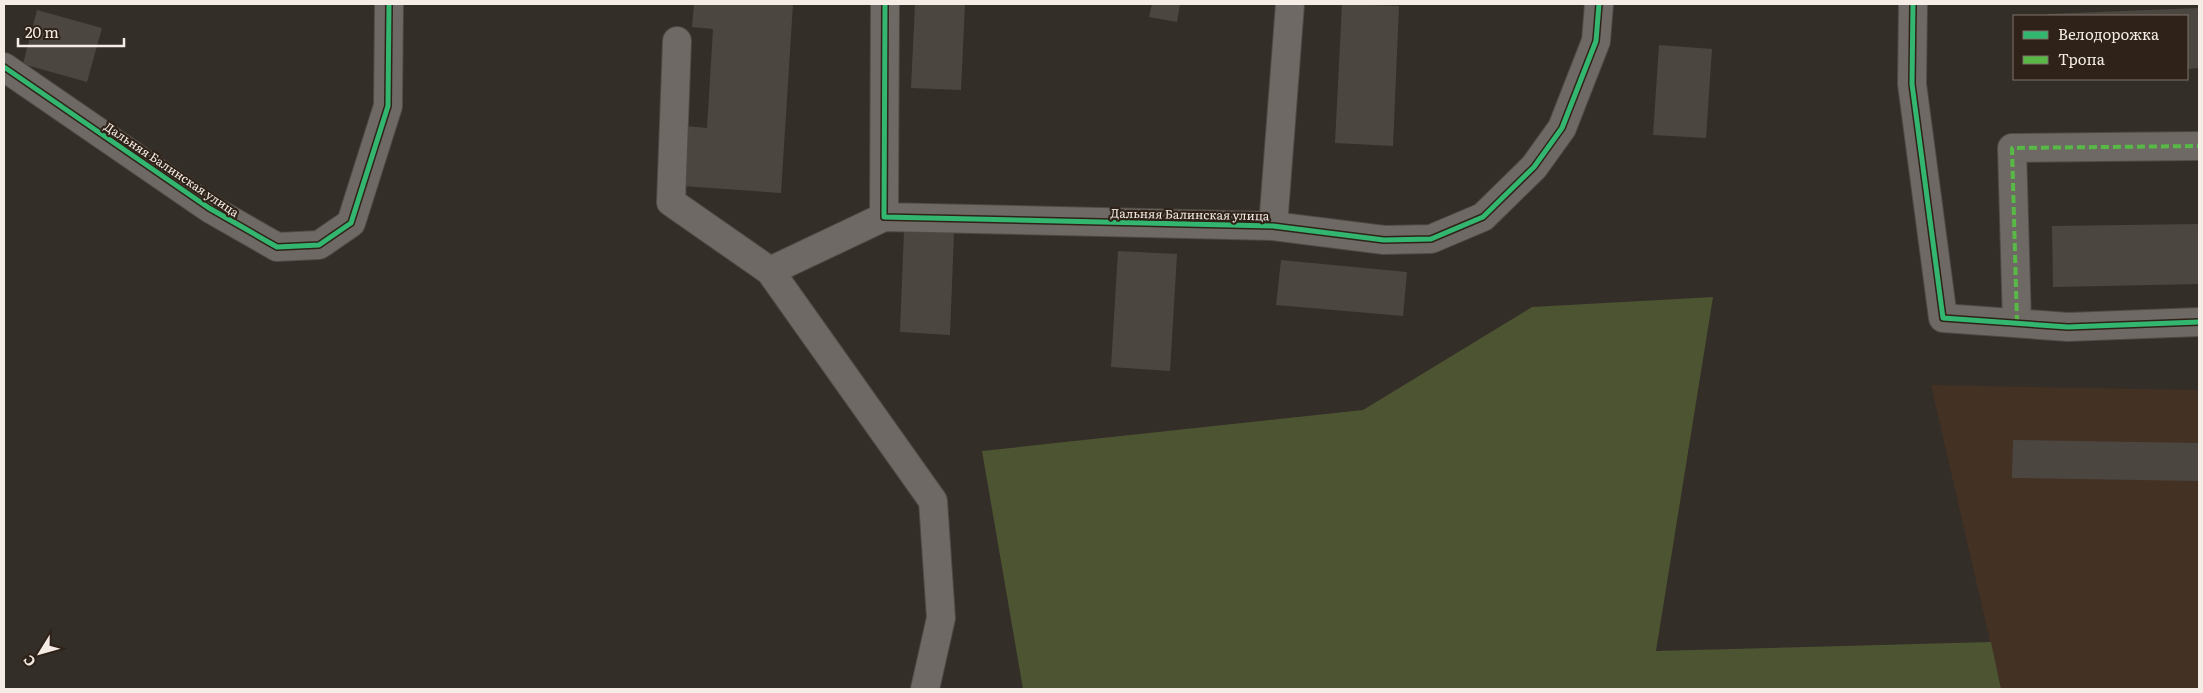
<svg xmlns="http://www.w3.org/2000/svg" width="2203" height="693" font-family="Literata,serif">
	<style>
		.built { fill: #433124 }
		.green { fill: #4d5432 }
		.building { fill: #4c4641 }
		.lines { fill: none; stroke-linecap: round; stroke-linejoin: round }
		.minor-casing { stroke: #4f4a44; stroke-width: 30 }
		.minor { stroke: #6e6964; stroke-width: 28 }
		.quiet { stroke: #58b947; stroke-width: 4; stroke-dasharray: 8 4; stroke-linecap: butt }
		.cycleway-casing { stroke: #2f2319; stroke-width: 8 }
		.cycleway { stroke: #33b770; stroke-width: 5 }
		.labels { text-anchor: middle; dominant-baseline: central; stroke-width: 4.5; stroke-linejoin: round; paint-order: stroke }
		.street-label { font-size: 12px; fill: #f5ece5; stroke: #2f2319 }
	</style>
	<rect width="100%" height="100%" fill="#342e28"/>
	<path class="built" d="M1931 385 2199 390V689H2001Z"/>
	<path class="green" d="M1713 297 1656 651 1991 642 2001 689H1023L982 451 1363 410 1532 307Z"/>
	<path class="building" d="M694 4H793L781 193 683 186 686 126 707 128 713 29 692 27Z
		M915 4H965L961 90 911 88Z
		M1152 4H1180L1177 22 1149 17Z
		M1342 4 1399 6 1393 146 1335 143Z
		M2199 8V68L2187 69V16H2047V14Z
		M37 10 102 28 87 82 23 64Z
		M1659 45 1712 49 1706 138 1653 135Z
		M2199 224V284L2053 287 2052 226Z
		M904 230 954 232 950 335 900 332Z
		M1118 251 1177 254 1170 371 1111 367Z
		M1281 260 1407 272 1403 316 1276 305Z
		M2013 440 2199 443V481L2012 478Z"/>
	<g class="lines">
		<defs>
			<path id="minor" d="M885 4 884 217 1273 226 1384 240 1431 239 1483 217 1534 167 1562 128 1596 41 1599 4
				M1913 4 1912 84 1943 318 2068 327 2199 322
				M677 41 671 202 770 271
				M4 67 209 208 277 247 319 245 351 223 388 106 389 4
				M884 217 770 271 933 501 941 618 925 689
				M1273 226 1290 4
				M2017 323 2012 148 2199 146"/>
		</defs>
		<use href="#minor" class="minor-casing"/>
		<use href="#minor" class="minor"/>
		<path class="quiet" d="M2017 323 2012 148 2199 146"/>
		<defs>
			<path id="cycleway" d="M885 4 884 217 1273 226 1384 240 1431 239 1483 217 1534 167 1562 128 1596 41 1599 4
				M1913 4 1912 84 1943 318 2068 327 2199 322
				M4 67 209 208 277 247 319 245 351 223 388 106 389 4"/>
		</defs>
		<use href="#cycleway" class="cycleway-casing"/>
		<use href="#cycleway" class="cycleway"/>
	</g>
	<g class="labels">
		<g class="street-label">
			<text transform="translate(172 169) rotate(34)">Дальняя Балинская улица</text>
			<text transform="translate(1190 214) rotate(1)">Дальняя Балинская улица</text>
		</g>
	</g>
	<rect width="2203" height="693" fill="none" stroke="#f5ece5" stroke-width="10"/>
	<rect x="2013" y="15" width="175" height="65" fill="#2f2319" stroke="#7e736b"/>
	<rect x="2023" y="31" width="25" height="8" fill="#33b770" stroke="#7e736b"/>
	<text x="2058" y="40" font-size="15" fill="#f5ece5">Велодорожка</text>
	<rect x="2023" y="56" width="25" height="8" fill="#58b947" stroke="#7e736b"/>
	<text x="2058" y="65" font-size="15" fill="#f5ece5">Тропа</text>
	<g transform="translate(40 653) rotate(233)" stroke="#2f2319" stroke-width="4" paint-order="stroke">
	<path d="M0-4L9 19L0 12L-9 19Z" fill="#f5ece5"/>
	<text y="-8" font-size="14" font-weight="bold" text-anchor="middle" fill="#f5ece5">С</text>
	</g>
	<path d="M18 38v8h106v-8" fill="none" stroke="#f5ece5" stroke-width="2.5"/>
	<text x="25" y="38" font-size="15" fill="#f5ece5" stroke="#2f2319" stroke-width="4" paint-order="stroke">20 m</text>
</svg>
